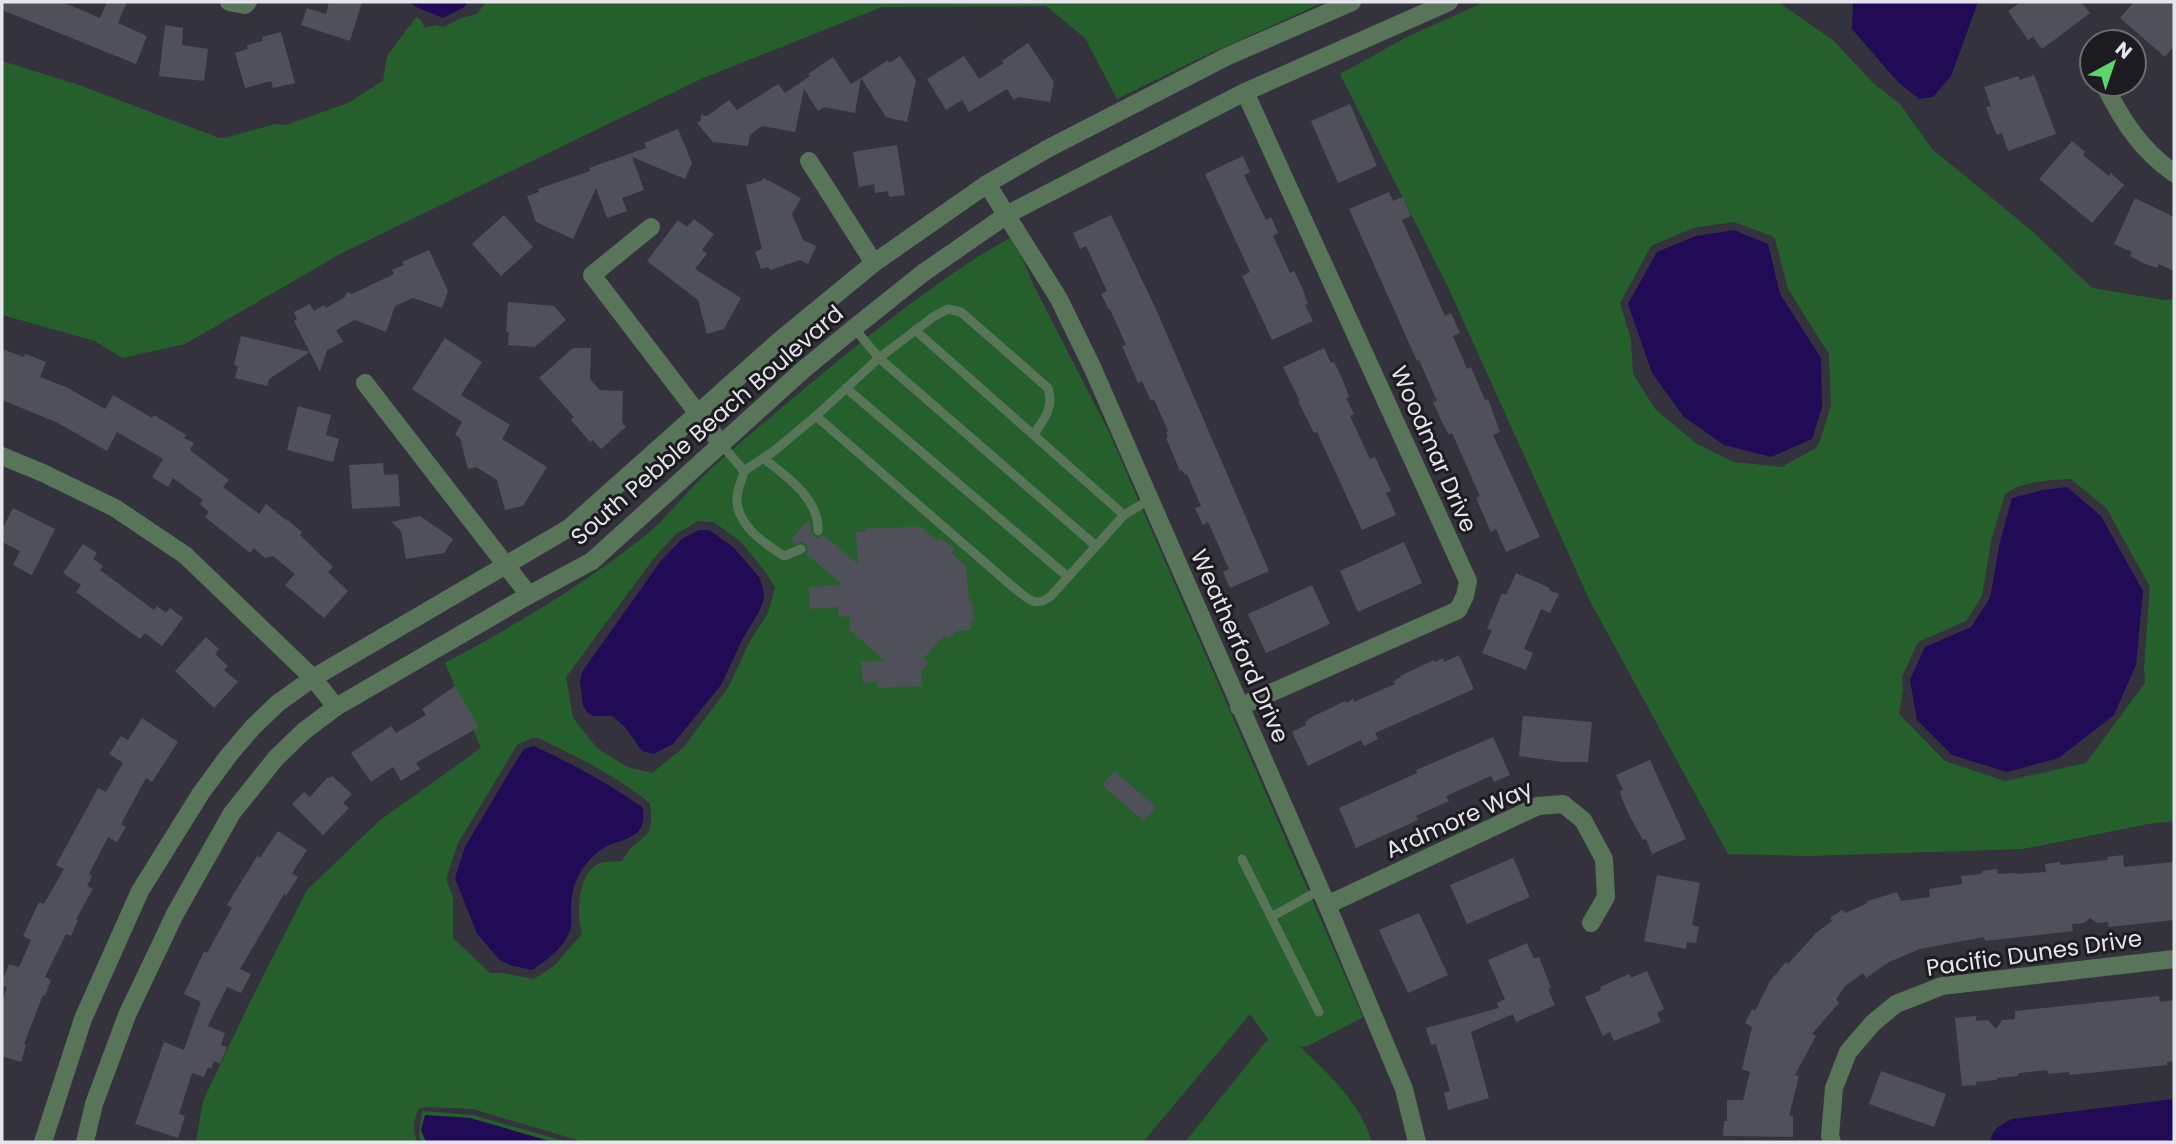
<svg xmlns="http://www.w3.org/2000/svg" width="2176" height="1144" font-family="Poppins,sans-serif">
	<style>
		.green { fill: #25602c; fill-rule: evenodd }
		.water { fill: #210a56 }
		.building { fill: #50505a }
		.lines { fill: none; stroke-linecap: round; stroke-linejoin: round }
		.service { stroke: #587559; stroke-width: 9 }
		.minor { stroke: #587559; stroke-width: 18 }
		.tertiary { stroke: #587559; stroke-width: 18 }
		.labels { text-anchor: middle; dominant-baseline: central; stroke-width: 6; stroke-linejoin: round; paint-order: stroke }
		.street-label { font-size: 23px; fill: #e5e5eb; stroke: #1c1c20 }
	</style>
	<rect width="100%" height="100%" fill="#34333d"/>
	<path class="green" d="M486 2H1324L1196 60 1117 99 1085 38 1046 6 882 7 701 79 340 254 185 344 122 358 95 341 2 315V61L79 85 219 138H225L275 124 286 125 348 103 383 81 387 56 416 17 420 19 425 28 435 25 443 27 462 18 477 14Z
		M1484 2H1778L1834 41 1872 82 1900 104 1932 149 2032 231 2092 288 2164 300 2174 299V821L2148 824 2023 849 1807 856 1728 854 1590 601 1448 287 1340 74 1405 38ZM1734 222 1772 236 1775 239 1788 289 1829 354 1831 405 1820 441 1816 448 1782 467 1734 462 1697 444 1655 409 1633 374 1631 340 1620 303 1651 246 1693 228ZM2071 479 2107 509 2150 587 2144 667 2145 683C2125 710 2106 736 2086 763L2005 781 1945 761 1899 714 1903 690 1902 677 1918 642 1966 621 1982 596 1991 541 2005 494C2022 481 2050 480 2071 479Z
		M1010 238 1023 260 1034 286 1108 430 1363 1017 1308 1046 1300 1047C1330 1075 1360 1103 1372 1142H1185L1268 1039 1250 1014 1143 1142H584L473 1109 426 1107 419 1109C413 1120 413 1131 417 1142H196L203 1101 249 1004 307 890 379 821 481 748 445 663C515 625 584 585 646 535 670 515 689 488 713 467 748 435 785 405 822 374 882 325 942 276 1010 238ZM698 521 714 522 741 542 765 571 775 587 768 613 750 641 728 688 683 748 652 773 627 767 597 748 573 718 566 677 654 558 676 534ZM532 738H538C578 757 616 776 650 803 656 846 638 831 622 861 614 862 605 861 598 864 578 874 576 915 582 934L555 965 534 979 504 973H490L453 938V897L446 879 458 843 517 745Z
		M422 1111 473 1115 567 1142H422L419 1137Z"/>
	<path class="water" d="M411 2H468L464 7 443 18 414 6Z
		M1853 2H1978L1951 76 1933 97 1919 99 1898 82 1852 29Z
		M1734 230 1768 244 1780 294 1821 358 1822 407 1812 439 1771 457 1724 445 1684 417 1652 373 1628 304 1657 252 1696 236Z
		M2067 487 2101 516 2143 591 2136 665 2114 715 2059 758 2007 772 1952 755 1917 720 1910 680 1925 647 1971 627 1990 598 2000 542 2012 498 2042 490Z
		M699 530H709L734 548 759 577 763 588 764 599 760 610 743 638 721 685 673 744 654 754 642 751 625 727 612 716H593L587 712 583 706 580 681 582 672 660 562 682 539Z
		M534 746C572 764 609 783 643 808 647 841 624 836 602 849 597 852 590 859 586 864 575 878 571 892 571 910 571 915 572 921 571 926 567 946 547 960 532 970L510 965 500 960 477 934 455 878 465 847 510 771 524 749Z
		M2174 1099V1142H1991C1991 1129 2002 1124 2012 1119Z
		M425 1115 470 1118 553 1142H426L421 1130Z"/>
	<path class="building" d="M2 2H62L100 18 107 2H127L118 23 147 36 136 64 2 10Z
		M329 2H362L350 41 301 25 307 8 326 14Z
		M2021 2H2081L2090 13 2042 49 2033 37 2028 40 2008 11Z
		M2134 2H2174V46L2165 57 2120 18Z
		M165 25 183 28 182 45 208 49 204 81 159 76Z
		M281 32 295 83 273 88 271 81 245 88 235 53 248 49 247 45 263 41 262 37Z
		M1028 43 1054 82 1050 102 1019 97 1014 100 1007 89 969 112 962 100 946 110 927 79 964 56 979 79 1004 63 1002 61Z
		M900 56 916 80 907 122 886 117 861 78 888 60 889 63Z
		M833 57 851 84 861 78 855 113 824 107 818 111 804 89 795 132 762 126 750 135 748 146 713 142 697 123 701 120V115L707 116 729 100 737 110 778 84 785 93 810 76 808 74Z
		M2034 75 2056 134 2008 151 2002 133 1997 135 1991 121 1986 107 1991 106 1984 87 2018 76 2020 80Z
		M1350 104 1377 166 1338 183 1311 121Z
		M678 129 692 163 685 179 632 157 644 190 622 198 627 211 607 218 596 188 573 239 536 222 527 196 539 192 538 189 590 171 589 168 646 148 644 143Z
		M2072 141 2085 152 2083 155 2109 176 2111 173 2124 185 2092 223 2039 179Z
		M897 145 905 195 889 197 888 191 875 193 874 184 859 187 853 152Z
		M1243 156 1250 172 1244 175 1266 220 1271 217 1278 233 1273 236 1290 273 1294 271 1302 287 1308 304 1305 305 1313 321 1272 340 1242 276 1250 272 1205 174Z
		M764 178 801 198 792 214 803 240 816 246 808 264 800 260 770 270 768 267 761 269 755 252 762 249 746 185 761 181Z
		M1389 192 1393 201 1403 197 1411 216 1402 220 1445 316 1451 313 1460 333 1453 336 1467 369 1471 367 1485 400 1488 399 1500 432 1493 435 1540 537 1506 552 1496 529 1491 532 1483 514 1476 498 1480 496 1452 433 1449 435 1440 418 1433 402 1437 401 1419 360 1417 361 1349 209Z
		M2135 198 2174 217V271L2159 264 2157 268 2143 263 2130 256 2132 252 2114 244Z
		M504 215 533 247 501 276 472 244Z
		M1111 215 1155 307 1269 571 1230 588 1223 572 1229 569 1208 522 1203 525 1195 508 1201 506 1187 474 1185 475 1182 470 1180 471 1173 454 1166 438 1168 437 1166 432 1168 431 1154 399 1151 401 1142 381 1138 383 1122 346 1126 345 1110 309 1109 310 1101 294 1107 291 1086 246 1080 249 1073 233Z
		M694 219 714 234 702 250 707 254 695 269 741 298 724 329 707 334 698 300 647 261 678 220 687 227Z
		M429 250 448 291 442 308 413 298 395 306 386 332 355 320 336 330 343 342 327 350 320 372 294 321 297 319 294 312 310 304 314 311 324 305 326 308 345 297 347 292 352 294 394 274 392 270 404 265 402 262Z
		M508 302 554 306 566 320 535 347 508 345 509 332H506Z
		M241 336 310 352 269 379 267 386 235 378 238 366 234 365Z
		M445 338 482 362 461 395 510 425 502 439 547 467 523 506 505 510 497 480 476 467 468 469 460 438 455 435 462 422 412 389Z
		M573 348H591L590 379 600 390 623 391 622 422 626 427 601 449 593 440 590 442 571 420 574 417 539 378Z
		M1324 348 1331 363 1334 362 1342 378 1349 397 1346 398 1354 414 1350 416 1370 459 1375 457 1391 491 1386 493 1396 515 1362 530 1317 432 1314 433 1298 401H1300L1283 367Z
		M2 349 24 357 25 354 46 362 40 377 68 388 105 409 113 395 152 418 154 415 186 435 184 438 194 443 190 450 229 480 223 487 259 514 266 504 287 521 288 520 302 532 300 535 333 567 328 572 348 591 324 618 285 585 295 574 273 556 265 558 254 548 250 553 205 517 209 512 200 504 203 500 173 478 168 487 152 477 163 459 117 432 107 451 58 423 2 400Z
		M298 406 331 415 326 435 339 439 333 462 287 450Z
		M383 463 384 475 398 474 400 506 352 509 349 465Z
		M13 508 55 529 32 575 13 565 20 551 2 542V530Z
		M420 516 453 539 444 553 406 559 401 531 391 522Z
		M807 521 810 524 813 536 818 538 823 535 858 564 856 532 866 531V528L921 527 937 541 940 537 955 549 951 553 966 566 969 601H972L974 621H970L971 630 956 631 949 639 944 635 923 659 928 663 921 671 922 686 877 688V681L863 683 861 662 885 661 850 630 849 616 839 617 838 607 810 609 809 587 843 585 806 554 808 549 806 544 801 542 795 544 791 540Z
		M1404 542 1422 583 1358 612 1340 571Z
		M83 544 97 553 93 559 103 566 100 570 154 610 157 606 166 613 170 608 183 618 162 646 145 633 140 639 76 592 81 585 63 573Z
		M1516 573 1550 588 1549 590 1559 594 1550 613 1541 609 1524 649 1533 653 1526 670 1482 653 1492 630 1487 629 1495 610 1502 593 1506 595Z
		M1312 585 1330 624 1266 653 1248 614Z
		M206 637 219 649 215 654 228 666 224 670 238 682 214 708 175 671Z
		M1459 655 1474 689 1375 733 1378 739 1364 746 1361 740 1308 766 1292 732 1306 725 1305 722 1312 717 1345 701 1346 703 1353 699 1354 702 1395 684 1394 681 1401 677 1400 676 1434 660 1435 662 1443 658 1444 662Z
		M455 686 479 727 416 763 420 769 401 781 393 767 371 782 351 753 391 726 396 733 426 715 422 709Z
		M1523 716 1592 722 1588 762H1562L1519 756Z
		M142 718 178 742 152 782 146 778 121 824 126 827 117 842 108 837 89 874 92 876 87 886 93 889 76 919 78 920 71 936 66 934 45 977 51 980 45 996 43 995 24 1044 26 1045 21 1062 2 1056V1002L7 987 2 985V982L9 964 19 967 31 940 23 936 39 902 44 904 64 869 56 865 98 788 106 792 123 763 109 754 121 736 128 740Z
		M1493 737 1510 775 1494 782 1491 776 1446 796 1449 801 1416 816 1418 820 1356 848 1339 808 1417 773 1416 770Z
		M1650 760 1686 839 1652 854 1646 839 1643 840 1629 815 1622 799 1620 791 1623 790 1616 775Z
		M1114 771 1156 807 1144 821 1102 785Z
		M332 776 352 794 343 803 349 808 323 835 292 804 304 792 310 797 328 777 330 778Z
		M278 831 307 850 292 873 298 877 286 896 284 894 240 969 251 974 241 993 227 987 208 1026 225 1033 221 1045 227 1047 220 1064 214 1061 211 1069 208 1067 204 1077 192 1073 179 1114 185 1116 178 1138 135 1124 164 1042 184 1050 201 1002 184 994 204 951 207 953 232 908 227 905 257 856 260 858Z
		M2123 855 2124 867 2174 862V920L2109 927 2108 922 2097 923 2090 918 2084 923 2072 924 2073 931 1985 941 1984 937 1920 949 1889 962 1866 978 1863 973 1844 987 1836 1000 1839 1003 1812 1034 1816 1036 1795 1075 1799 1076 1789 1116H1793V1137L1723 1136 1724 1121H1727V1100H1743L1750 1072 1742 1069 1752 1027 1745 1023 1752 1009 1755 1011 1770 981 1786 962 1788 964 1816 933 1832 921 1830 918 1842 910 1845 913 1866 904 1868 901 1897 892 1901 901 1930 897 1929 889 1962 884 1961 876 1982 874V871L1997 869 1998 874 2015 873 2017 874 2046 872 2045 864 2060 862 2061 865 2108 860 2107 857Z
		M1513 858 1530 897 1467 924 1450 885Z
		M1657 875 1700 883 1692 925 1699 927 1696 943 1687 942 1686 949 1644 941Z
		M1419 913 1448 975 1408 993 1379 930Z
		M1527 943 1534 959 1539 957 1551 988 1548 989 1555 1005 1516 1022 1513 1014 1471 1032 1489 1098 1448 1110 1444 1093 1450 1091 1436 1044 1431 1045 1426 1028 1499 1008 1497 1003 1505 999 1488 960Z
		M1647 971 1664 1009 1657 1013 1661 1022 1614 1041 1610 1032 1603 1036 1585 997 1601 990 1600 987 1629 974 1631 978Z
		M2159 996 2160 1002 2174 1000V1061L2167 1062V1065L2069 1075V1072L2048 1074 2047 1070 2019 1073 2017 1076 1997 1078V1080L1976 1082V1085L1962 1086 1955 1018 1976 1016V1021L1988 1020 1996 1029 2002 1020 2015 1019V1011Z
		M1881 1071 1946 1094 1934 1127 1869 1104Z"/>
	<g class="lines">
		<path class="service" d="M854 328 879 358 1096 546
			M915 330 1124 515 1149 500
			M846 388 1068 577
			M816 416 1013 587C1028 598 1034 609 1051 596L1124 515
			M722 445 744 471 774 451 816 416 879 358 933 317 948 309 961 312 1048 388C1054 407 1045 418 1034 434
			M763 458C787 477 819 498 818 531
			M744 471C742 480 737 490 737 498 736 525 764 543 784 556L801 549
			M1242 859 1319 1012
			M1271 917 1320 890"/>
		<path class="minor" d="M229 2 245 5 248 2
			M2106 88C2123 122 2142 151 2174 173
			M809 161 874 263
			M987 184 1059 299 1093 369 1327 905 1404 1089 1417 1142
			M651 227 592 275 722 445
			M365 383 529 595
			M2 456 43 473 115 508 185 555 313 678 336 707
			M1239 707 1458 610 1465 596 1468 581 1245 92
			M1327 905 1538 806 1563 804 1583 820 1604 859 1606 897 1591 923
			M1832 1142 1830 1136 1834 1088 1848 1052 1873 1023 1896 1004 1942 986 2174 959"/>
		<path class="tertiary" d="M43 1142 83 1019 140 891 201 793 229 755 253 727 278 703 313 678 569 528 779 341 874 263 987 184 1047 149 1228 56 1352 2
			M85 1142 94 1104 127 1015 175 914 232 813 276 758 304 731 336 707 529 595 592 561 803 370 854 328 923 273 1008 214 1245 92 1449 2"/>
	</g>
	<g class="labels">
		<g class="street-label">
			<text transform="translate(707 425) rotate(-41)">South Pebble Beach Boulevard</text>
			<text transform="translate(1434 449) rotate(66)">Woodmar Drive</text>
			<text transform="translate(1240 646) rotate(66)">Weatherford Drive</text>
			<text transform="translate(1459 819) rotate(-24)">Ardmore Way</text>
			<text transform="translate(2034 953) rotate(-8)">Pacific Dunes Drive</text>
		</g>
	</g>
	<rect width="2176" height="1144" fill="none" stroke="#e5e5eb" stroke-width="7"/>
	<g transform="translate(2113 63) rotate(40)"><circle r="33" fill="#1c1c20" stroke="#6c6c71" stroke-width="2"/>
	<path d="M0-5L12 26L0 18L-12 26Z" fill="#5ed56c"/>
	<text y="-10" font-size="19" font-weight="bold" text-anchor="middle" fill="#e5e5eb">N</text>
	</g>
</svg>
